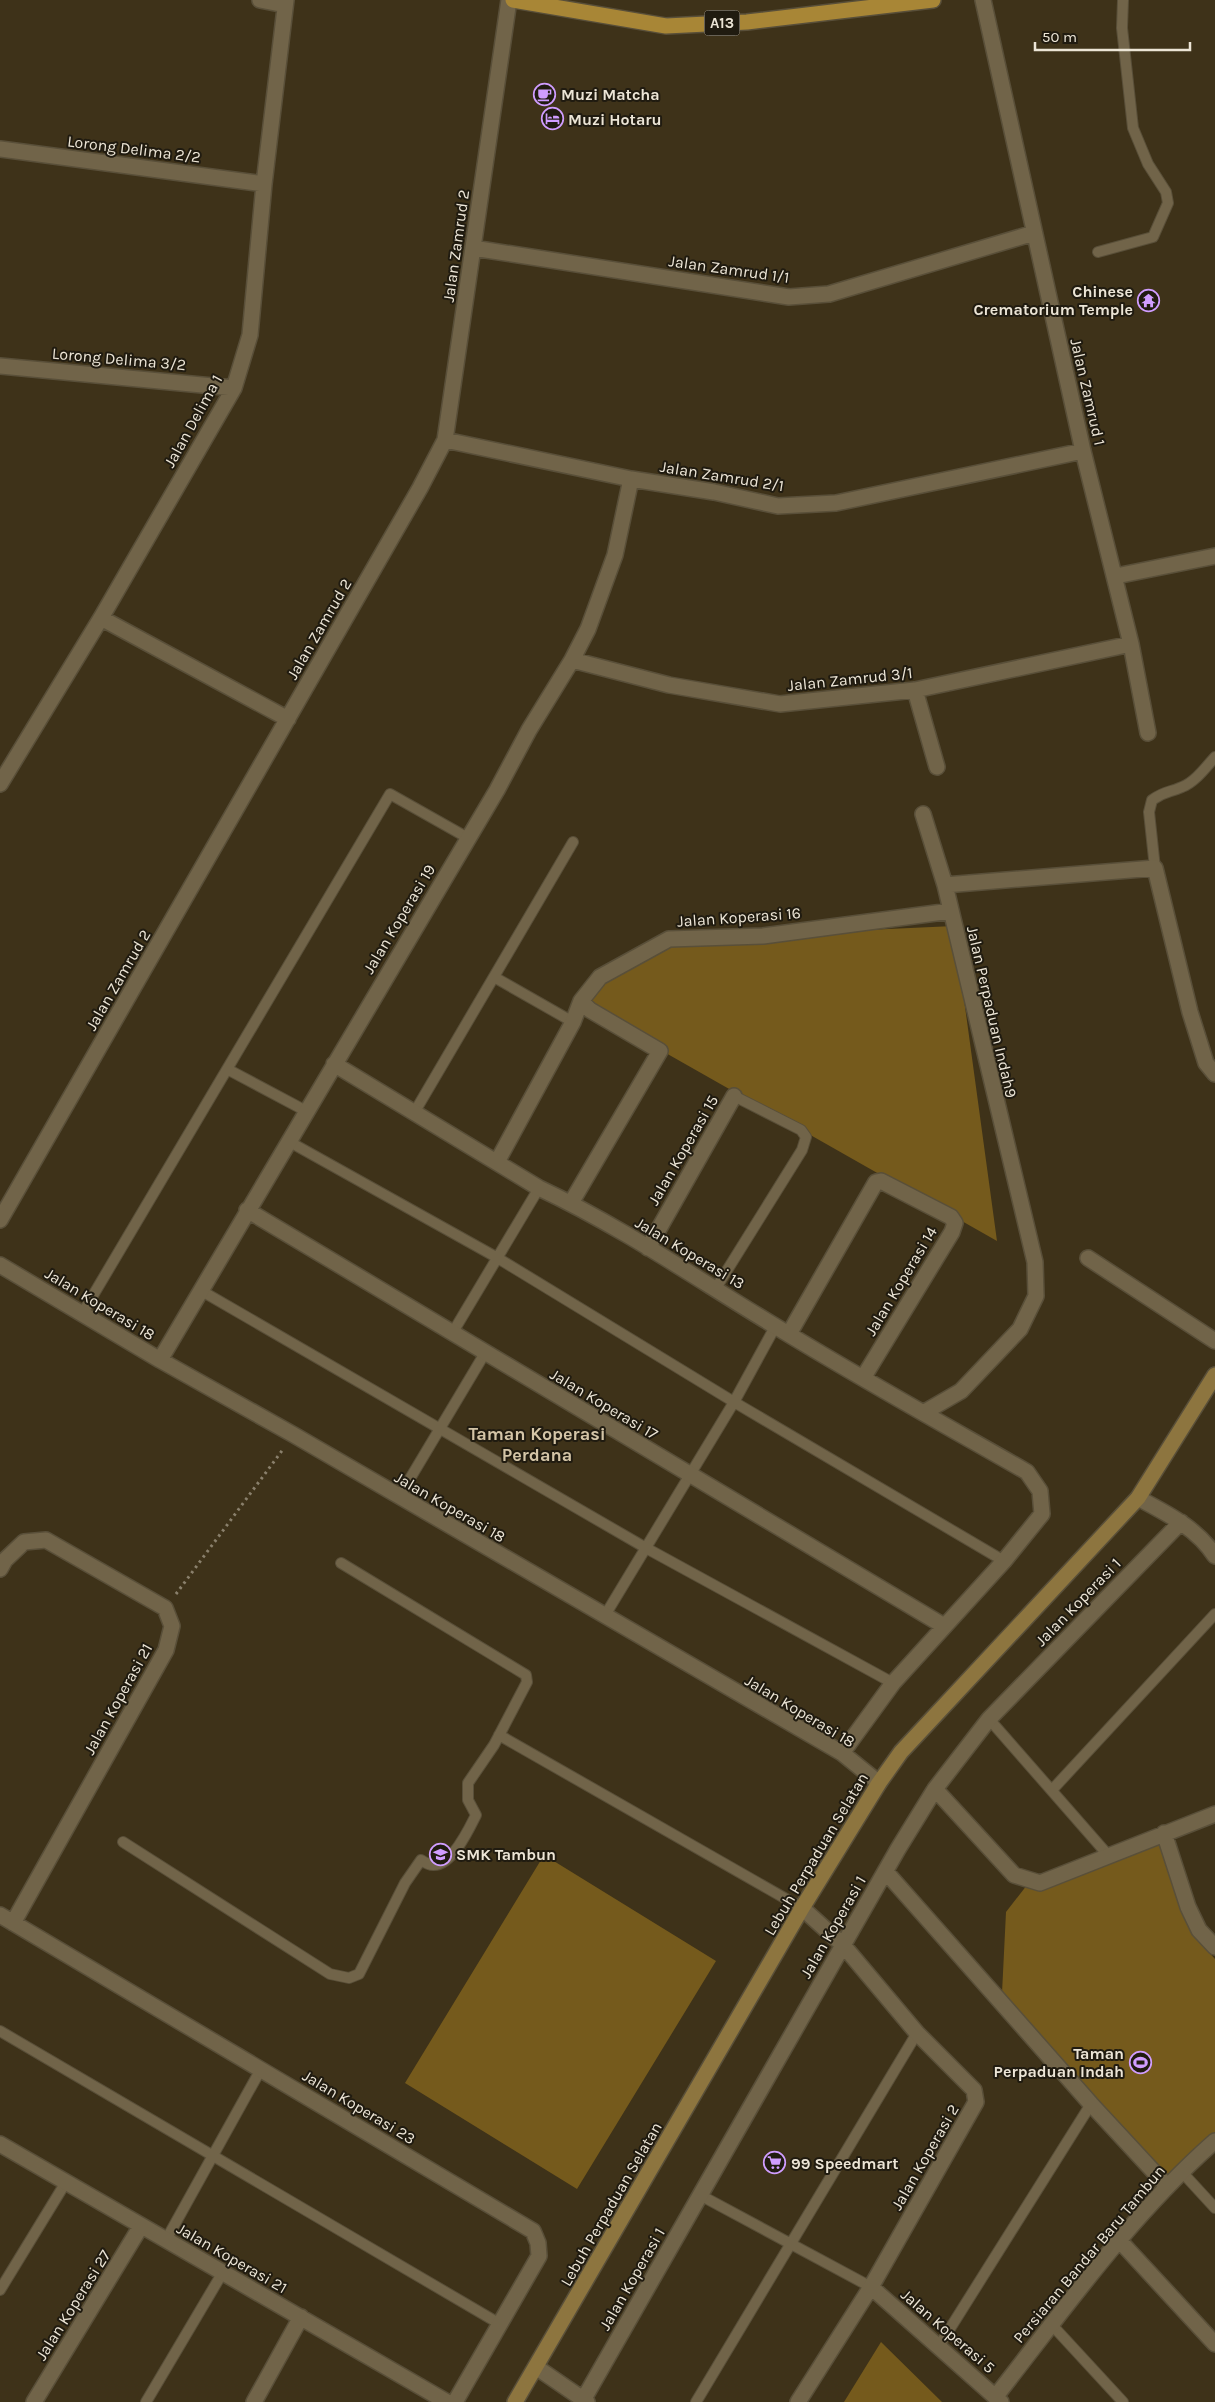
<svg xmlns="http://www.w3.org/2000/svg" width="1215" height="2402" font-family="Karla,sans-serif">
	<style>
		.green { fill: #755a1c }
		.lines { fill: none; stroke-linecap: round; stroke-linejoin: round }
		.lane-casing { stroke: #594f39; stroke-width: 12 }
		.street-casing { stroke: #594f39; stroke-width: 18 }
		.secondary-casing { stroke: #594f39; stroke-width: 18 }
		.primary-casing { stroke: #594f39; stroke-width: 18 }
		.path { stroke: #8a806c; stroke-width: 3; stroke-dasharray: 2.5 4; stroke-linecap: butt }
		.lane { stroke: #716449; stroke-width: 10 }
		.street { stroke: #716449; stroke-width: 15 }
		.secondary { stroke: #8d753f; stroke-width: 15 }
		.primary { stroke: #a88636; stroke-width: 15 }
		.labels { text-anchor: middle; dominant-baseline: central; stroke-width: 4; stroke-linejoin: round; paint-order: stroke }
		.shield { fill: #201b10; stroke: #afa89b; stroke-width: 1 }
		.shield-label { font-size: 15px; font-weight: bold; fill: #ece5d6 }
		.poi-label { font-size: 16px; font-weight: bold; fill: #ece5d6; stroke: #201b10; text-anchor: start }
		.street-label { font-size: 16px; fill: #ece5d6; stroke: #201b10 }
		.neighbourhood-label { font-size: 18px; font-weight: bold; fill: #d4c5a7; stroke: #201b10 }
	</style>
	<rect width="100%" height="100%" fill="#3e3219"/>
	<path class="green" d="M954 926 997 1241 590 1010 593 987 669 939Z
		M1160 1841 1182 1911 1195 1937 1215 1959V2132L1166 2176 1002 1993 1006 1912 1027 1885Z
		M544 1855 716 1961 577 2189 405 2083Z
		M881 2342 942 2402H844Z"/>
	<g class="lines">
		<defs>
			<path id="lane" d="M1098 252 1153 237 1168 203 1166 192 1148 164 1133 128 1122 28 1123 0
				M1155 868 1149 812 1152 800C1166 790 1169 793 1182 787 1195 782 1206 767 1215 757
				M494 977 573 1022
				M227 1069 306 1111
				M414 1113 573 842
				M288 1141 496 1257 734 1402 1004 1561
				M716 1288 802 1150 806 1137 801 1130 734 1096
				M200 1290 646 1548 893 1683
				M82 1314 390 794 468 838
				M453 1332 539 1188
				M399 1497 485 1353
				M604 1617 734 1402 775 1327
				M989 1719 1108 1855
				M499 1735 802 1908
				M1052 1790 1215 1614
				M123 1842 330 1974 349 1978 359 1974 405 1883 421 1860C424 1862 429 1865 433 1865 452 1866 469 1829 476 1815L468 1800V1783L494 1745 527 1682 526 1675 341 1563
				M0 2031 500 2324
				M1181 2171 1215 2208
				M700 2195 871 2287
				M166 2240 261 2069
				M0 2290 66 2182
				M1052 2325 1123 2402
				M939 2346 1091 2104
				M146 2402 223 2272
				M696 2402 917 2033"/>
			<path id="street" d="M260 0 285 5
				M983 0 1083 451 1131 644 1148 733
				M0 149 264 184
				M473 248 789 297 829 294 1034 233
				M0 366 234 388
				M445 440 631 479 714 492 778 506 836 503 1083 451
				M1116 576 1215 556
				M101 618 288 719
				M572 660 669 685 780 704 915 690 1131 644
				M915 690 937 767
				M0 784 101 618 234 388 250 335 264 184 286 0
				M945 885 1155 868 1190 1012 1206 1063 1215 1074
				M334 1064 539 1188C622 1227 697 1279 775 1326 858 1377 943 1424 1027 1472L1040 1491 1042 1514 1004 1561 893 1683 842 1753
				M497 1162 573 1022 581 1001 600 977 669 939 763 936 951 911
				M571 1203 660 1051 590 1010 581 1001
				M247 1210 944 1626
				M0 1220 420 488 445 440 509 0
				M648 1248 734 1096
				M1088 1258 1215 1341
				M0 1265 160 1360 294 1435 842 1753 879 1783
				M789 1334 876 1182 881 1181 951 1217 955 1223 952 1232 863 1378
				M160 1360 497 790 529 730 572 660 588 629 615 555 631 479
				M923 1413 961 1391 1020 1329 1036 1296 1035 1262 945 885 923 814
				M1138 1498C1166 1513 1197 1528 1215 1556
				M0 1569 5 1560 24 1542 46 1540 165 1608 172 1626 166 1650 13 1923
				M935 1789 1014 1875 1040 1883 1215 1814
				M1164 1833 1188 1907 1199 1930 1215 1947
				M886 1872 1091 2104 1167 2186
				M0 1915 533 2231 538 2243 539 2256 455 2402
				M0 2144 447 2402
				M1119 2240 1215 2344
				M871 2287 1001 2402
				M536 2367 587 2402
				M996 2396C1065 2308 1131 2215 1215 2141
				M34 2402 141 2226
				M254 2402 301 2317
				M582 2402 898 1849 935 1789 989 1719 1181 1522
				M798 2402 871 2287 976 2102 974 2090 917 2033 843 1945 802 1908"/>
			<path id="secondary" d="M515 2402 802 1908 879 1783 901 1752 1138 1498 1215 1375"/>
			<path id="primary" d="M513 0 666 26 747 22 933 0"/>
		</defs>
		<use href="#lane" class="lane-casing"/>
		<use href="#street" class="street-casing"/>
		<use href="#secondary" class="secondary-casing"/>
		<use href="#primary" class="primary-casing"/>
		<path class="path" d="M176 1594 284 1448"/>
		<use href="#lane" class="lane"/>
		<use href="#street" class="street"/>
		<use href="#secondary" class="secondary"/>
		<use href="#primary" class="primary"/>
	</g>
	<defs>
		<symbol id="cafe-ring" viewBox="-11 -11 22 22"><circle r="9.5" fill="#201b10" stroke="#d09dff" stroke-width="1.5"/><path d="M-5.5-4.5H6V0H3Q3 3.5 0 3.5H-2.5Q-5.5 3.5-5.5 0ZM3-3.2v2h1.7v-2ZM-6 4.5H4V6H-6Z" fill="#d09dff"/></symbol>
		<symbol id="hotel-ring" viewBox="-11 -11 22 22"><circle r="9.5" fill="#201b10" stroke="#d09dff" stroke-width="1.5"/><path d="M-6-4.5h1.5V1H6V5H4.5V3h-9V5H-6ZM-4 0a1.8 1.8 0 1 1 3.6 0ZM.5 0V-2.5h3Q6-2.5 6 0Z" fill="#d09dff"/></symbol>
		<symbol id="temple-ring" viewBox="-11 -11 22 22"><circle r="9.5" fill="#201b10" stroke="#d09dff" stroke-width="1.5"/><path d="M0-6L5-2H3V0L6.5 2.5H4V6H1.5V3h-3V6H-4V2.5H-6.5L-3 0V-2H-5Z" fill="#d09dff"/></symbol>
		<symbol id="school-ring" viewBox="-11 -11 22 22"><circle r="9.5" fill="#201b10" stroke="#d09dff" stroke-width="1.5"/><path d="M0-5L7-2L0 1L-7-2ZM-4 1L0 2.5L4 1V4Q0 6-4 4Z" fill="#d09dff"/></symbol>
		<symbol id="stadium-ring" viewBox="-11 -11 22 22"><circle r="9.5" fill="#201b10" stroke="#d09dff" stroke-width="1.5"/><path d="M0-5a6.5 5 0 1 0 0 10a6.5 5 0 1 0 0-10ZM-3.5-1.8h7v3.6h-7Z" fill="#d09dff"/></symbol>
		<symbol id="supermarket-ring" viewBox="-11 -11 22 22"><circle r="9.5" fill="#201b10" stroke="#d09dff" stroke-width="1.5"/><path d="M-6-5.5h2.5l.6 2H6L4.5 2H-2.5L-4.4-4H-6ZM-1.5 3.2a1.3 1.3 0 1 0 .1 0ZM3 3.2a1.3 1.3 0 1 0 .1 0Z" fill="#d09dff"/></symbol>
	</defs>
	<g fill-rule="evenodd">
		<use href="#cafe-ring" x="532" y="82" width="25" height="25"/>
		<use href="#hotel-ring" x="540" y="106" width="25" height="25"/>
		<use href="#temple-ring" x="1136" y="288" width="25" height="25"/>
		<use href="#school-ring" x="428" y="1842" width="25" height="25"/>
		<use href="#stadium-ring" x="1128" y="2050" width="25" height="25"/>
		<use href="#supermarket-ring" x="762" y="2150" width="25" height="25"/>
	</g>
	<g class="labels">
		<rect class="shield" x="704.5" y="10.5" width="35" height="25" rx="4"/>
		<g class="shield-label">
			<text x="722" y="23">A13</text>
		</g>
		<g class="poi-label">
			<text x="561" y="94">Muzi Matcha</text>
			<text x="568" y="119">Muzi Hotaru</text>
			<text x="1133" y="291" text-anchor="end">Chinese<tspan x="1133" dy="18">Crematorium Temple</tspan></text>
			<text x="456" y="1854">SMK Tambun</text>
			<text x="1124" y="2053" text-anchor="end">Taman<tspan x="1124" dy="18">Perpaduan Indah</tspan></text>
			<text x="791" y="2163">99 Speedmart</text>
		</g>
		<g class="street-label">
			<text transform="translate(134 149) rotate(7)">Lorong Delima 2/2</text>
			<text transform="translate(456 246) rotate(-82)">Jalan Zamrud 2</text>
			<text transform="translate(729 269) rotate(8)">Jalan Zamrud 1/1</text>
			<text transform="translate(119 359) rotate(5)">Lorong Delima 3/2</text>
			<text transform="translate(1088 392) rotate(77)">Jalan Zamrud 1</text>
			<text transform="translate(193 421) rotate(-61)">Jalan Delima 1</text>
			<text transform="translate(722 476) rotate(9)">Jalan Zamrud 2/1</text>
			<text transform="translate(319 629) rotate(-60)">Jalan Zamrud 2</text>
			<text transform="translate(850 679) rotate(-6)">Jalan Zamrud 3/1</text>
			<text transform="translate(739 917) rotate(-4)">Jalan Koperasi 16</text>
			<text transform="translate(399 919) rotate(-59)">Jalan Koperasi 19</text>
			<text transform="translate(118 980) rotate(-60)">Jalan Zamrud 2</text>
			<text transform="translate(992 1012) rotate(77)">Jalan Perpaduan Indah9</text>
			<text transform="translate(683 1150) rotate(-60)">Jalan Koperasi 15</text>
			<text transform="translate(690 1253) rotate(31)">Jalan Koperasi 13</text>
			<text transform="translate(901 1281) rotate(-59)">Jalan Koperasi 14</text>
			<text transform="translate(100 1304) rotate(31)">Jalan Koperasi 18</text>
			<text transform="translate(604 1404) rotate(31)">Jalan Koperasi 17</text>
			<text transform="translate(450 1507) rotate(30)">Jalan Koperasi 18</text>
			<text transform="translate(1078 1602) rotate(-46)">Jalan Koperasi 1</text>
			<text transform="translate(118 1699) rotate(-61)">Jalan Koperasi 21</text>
			<text transform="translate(800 1711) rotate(31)">Jalan Koperasi 18</text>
			<text transform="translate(816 1854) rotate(-59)">Lebuh Perpaduan Selatan</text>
			<text transform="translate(833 1927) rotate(-60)">Jalan Koperasi 1</text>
			<text transform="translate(359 2107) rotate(31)">Jalan Koperasi 23</text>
			<text transform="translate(925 2157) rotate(-60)">Jalan Koperasi 2</text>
			<text transform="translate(611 2204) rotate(-60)">Lebuh Perpaduan Selatan</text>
			<text transform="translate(1089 2254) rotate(-50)">Persiaran Bandar Baru Tambun</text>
			<text transform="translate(232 2258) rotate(30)">Jalan Koperasi 21</text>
			<text transform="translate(632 2279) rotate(-60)">Jalan Koperasi 1</text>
			<text transform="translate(73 2305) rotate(-58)">Jalan Koperasi 27</text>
			<text transform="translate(948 2331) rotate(41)">Jalan Koperasi 5</text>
		</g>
		<g class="neighbourhood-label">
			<text x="537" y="1434">Taman Koperasi<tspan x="537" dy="21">Perdana</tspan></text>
		</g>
	</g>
	<path d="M1035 42v8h155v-8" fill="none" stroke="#ece5d6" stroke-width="2.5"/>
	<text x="1042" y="42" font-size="15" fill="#ece5d6" stroke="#201b10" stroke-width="4" paint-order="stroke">50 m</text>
</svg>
